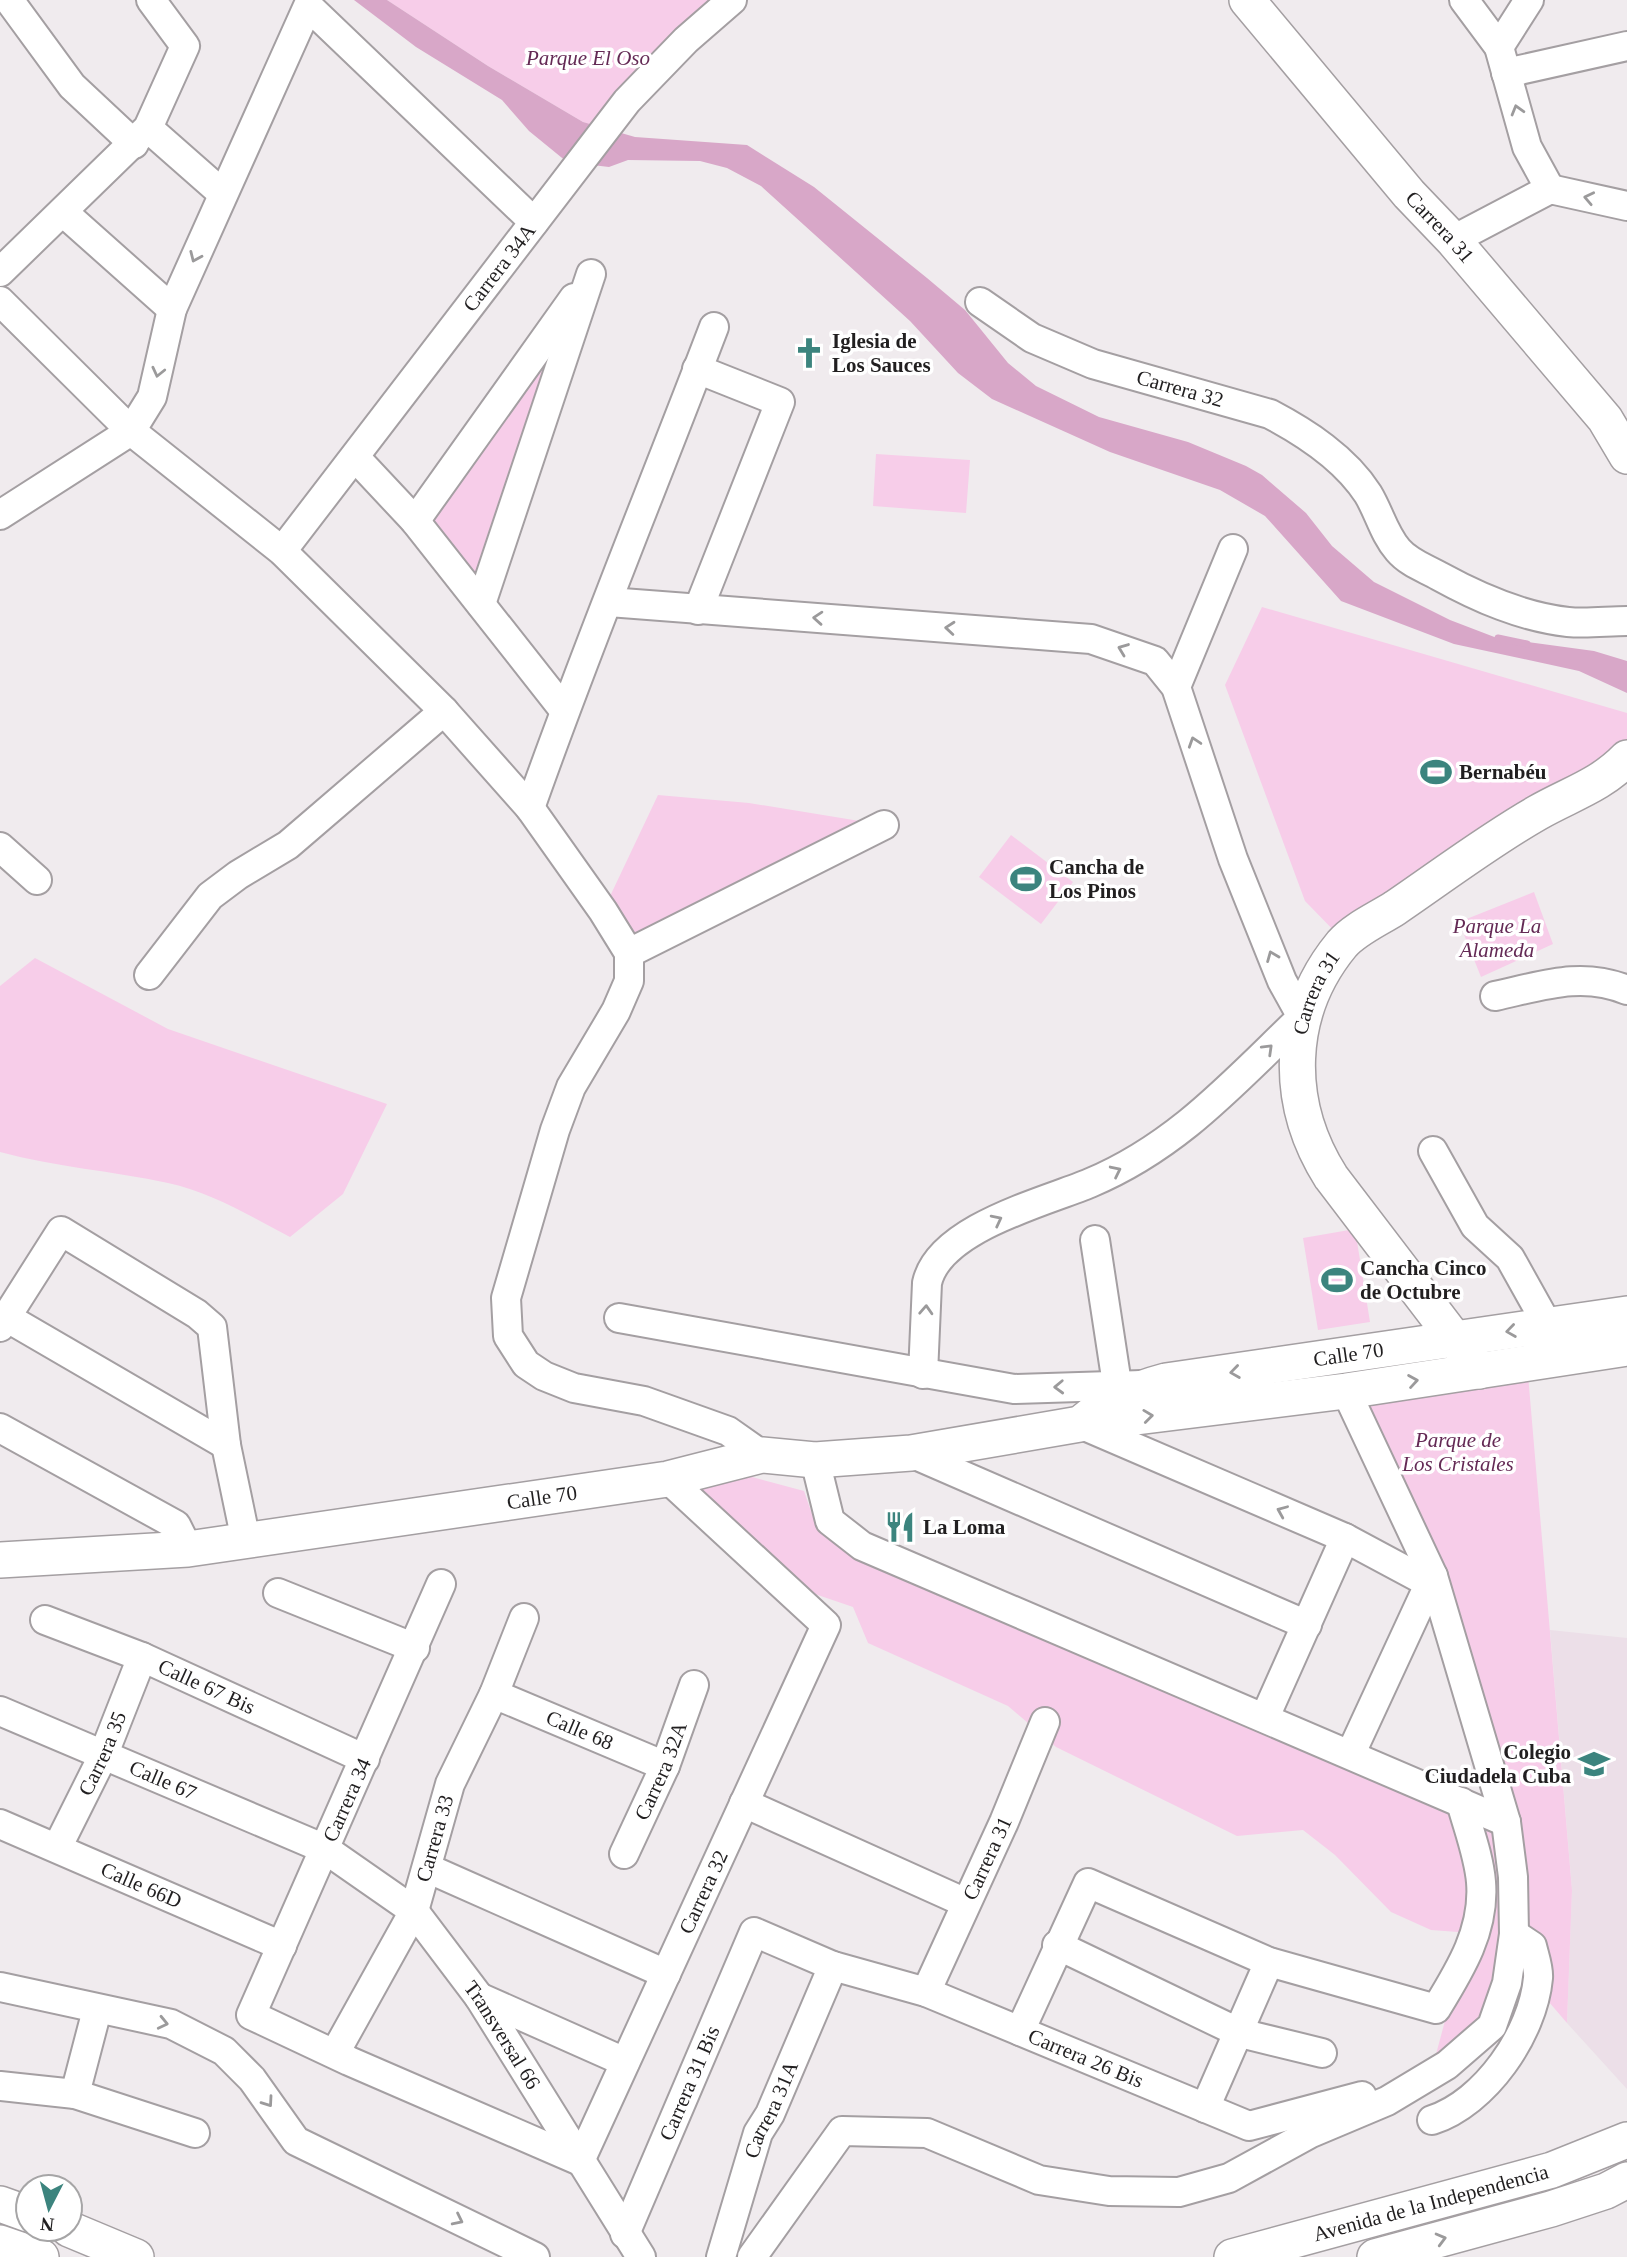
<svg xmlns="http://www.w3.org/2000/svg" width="1627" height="2257" font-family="'Times New Roman',serif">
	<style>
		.built { fill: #ecdfe8 }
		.green { fill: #f7cde9 }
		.water { fill: #d8a7c8 }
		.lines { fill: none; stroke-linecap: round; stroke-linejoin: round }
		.stream { stroke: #d8a7c8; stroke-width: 7 }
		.minor-casing { stroke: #a49fa2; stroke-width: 32 }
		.major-casing { stroke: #a49fa2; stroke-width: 38 }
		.minor { stroke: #fff; stroke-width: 28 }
		.major { stroke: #fff; stroke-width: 35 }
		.oneway { stroke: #9b9a9b }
		.labels { text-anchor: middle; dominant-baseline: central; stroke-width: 7; stroke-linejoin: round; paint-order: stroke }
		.park-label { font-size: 21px; font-style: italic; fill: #642a55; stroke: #fff }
		.street-label { font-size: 21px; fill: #211f20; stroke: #fff }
		.poi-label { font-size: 21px; font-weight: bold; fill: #211f20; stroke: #fff; text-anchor: start }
	</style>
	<rect width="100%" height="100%" fill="#f0ebee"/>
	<path class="built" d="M1550 1630 1627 1638V2089L1567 2023 1572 1889Z"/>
	<path class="green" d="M387 0H732L605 129 583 122 488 66Z
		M591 274 481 604 415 521Z
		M876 454 970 460 966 513 873 506Z
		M1262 607 1627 713V758L1344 941 1305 901 1225 685Z
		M658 795 749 803 884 825 629 953 603 911Z
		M1011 835 1073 882 1041 924 979 877Z
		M1534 892 1553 944 1481 977 1459 922Z
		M35 958 168 1029 387 1104 343 1194 290 1237C252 1217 211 1192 168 1183 112 1171 56 1167 0 1152V986Z
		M1355 1229 1370 1322 1318 1330 1303 1238Z
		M1527 1363 1572 1890 1567 2023 1536 1987 1532 1946 1484 2019 1435 2058 1446 2017 1471 1975 1458 1932 1431 1930 1391 1912 1335 1855 1303 1830 1237 1836 1056 1747 1008 1706 868 1643 853 1607 809 1592 693 1486 752 1477 804 1491 813 1517 846 1552 1495 1830 1433 1576 1346 1391Z"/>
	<path class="water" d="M354 0H387L488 66 583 122 635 137 747 145 814 187 927 278 965 310 1008 363 1036 386 1099 417 1188 442 1246 466 1262 475 1306 513 1332 546 1374 582 1450 620 1497 638 1594 651 1627 661V693L1579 671 1454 644 1341 601 1265 516 1220 490 1110 452 992 399 958 373 910 321 761 186 727 168 700 161 628 160 609 167 567 162 529 131 502 100 416 47Z"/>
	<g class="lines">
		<path class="stream" d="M1498 638 1527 644"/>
		<defs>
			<g id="minor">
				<path d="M9 0 72 86 134 144"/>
				<path d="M1464 0 1499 47 1527 147 1550 189"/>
				<path d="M1499 47 1529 0"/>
				<path d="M1506 73 1627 46"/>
				<path d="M148 128 223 194"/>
				<path d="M63 212 172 309"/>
				<path d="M1453 240 1550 189 1627 206"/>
				<path d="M0 272 148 128 185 46 151 0"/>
				<path d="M0 301 131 431 282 551 444 711 530 808 603 911 629 953V981L616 1011 571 1087 555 1130 506 1298 508 1336 526 1364 544 1376 574 1388 644 1401 728 1431 762 1455"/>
				<path id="s1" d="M980 302 1032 338 1093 364 1270 414C1306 433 1345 458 1368 494 1379 512 1384 534 1398 550 1409 563 1425 568 1439 576 1479 598 1522 617 1568 622 1587 624 1608 621 1627 621"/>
				<path d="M697 369 780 402 698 610"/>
				<path d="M355 457 415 521 564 710"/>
				<path d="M0 515 131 431 152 397 172 309 308 6 534 222"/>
				<path d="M415 521 574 298"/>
				<path id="s2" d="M282 551 627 101 686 40 732 0"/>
				<path d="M609 602 1091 639 1155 661 1176 687 1233 859 1282 981 1302 1017C1234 1082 1178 1146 1090 1183 1045 1202 939 1228 927 1283L923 1374"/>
				<path d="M481 604 591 274"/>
				<path d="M1176 687 1233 549"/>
				<path d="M530 808C587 646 653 487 714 327"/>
				<path d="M0 847 37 880"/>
				<path d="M629 953 884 825"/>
				<path d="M149 975 210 896 238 875 288 845 444 711"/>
				<path d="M1495 996C1541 986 1582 971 1627 990"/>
				<path d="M1433 1151 1475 1226 1510 1258 1548 1326"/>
				<path d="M1095 1240 1117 1384"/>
				<path d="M6 1317 226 1445"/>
				<path d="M619 1318 1014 1389 1142 1385"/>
				<path d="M0 1327 61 1231 197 1314 212 1327 226 1445 246 1541"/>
				<path d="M1080 1424 1345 1538 1429 1583"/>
				<path d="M0 1428 176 1525 188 1549"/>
				<path d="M911 1453 1307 1625"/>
				<path d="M815 1460 830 1521 862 1546 1506 1822"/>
				<path d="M441 1584 251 2015 349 2061 580 2161"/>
				<path d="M278 1593 415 1648"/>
				<path id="s3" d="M45 1620 142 1657 365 1759"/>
				<path id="s4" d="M494 1694 665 1766"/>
				<path id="s5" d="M0 1711 325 1849 414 1911 479 1997 641 2257"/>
				<path d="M1265 1717 1345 1538"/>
				<path d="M1351 1753 1433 1576"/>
				<path d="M744 1803 966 1903"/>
				<path id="s6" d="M0 1824 282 1946"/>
				<path id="s7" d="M57 1848 103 1756 142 1657"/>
				<path id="s8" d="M624 1854 665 1766 694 1685"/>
				<path d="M427 1868 666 1974"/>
				<path d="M1057 1945 1240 2033 1322 2053"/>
				<path d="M0 1987 171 2024 224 2051 252 2079 296 2141 535 2257"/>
				<path id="s9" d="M926 1992 1004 1822 1045 1722"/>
				<path d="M479 1997 625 2062"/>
				<path d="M1020 2031 1088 1883 1269 1962 1436 2009C1460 1970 1485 1930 1481 1882 1479 1856 1468 1828 1461 1802"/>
				<path id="s10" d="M335 2053 414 1911 450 1784 494 1694 524 1618"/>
				<path d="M0 2086 75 2094 195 2133"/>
				<path d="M75 2094 97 2010"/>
				<path d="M1205 2108 1269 1962"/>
				<path d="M1432 2120C1485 2103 1533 2034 1538 1978 1539 1968 1534 1955 1532 1946L1514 1934"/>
				<path id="s11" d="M580 2161 826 1625 668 1479"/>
				<path id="s12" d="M625 2234 754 1932 833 1966 926 1992 1249 2126 1362 2096"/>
				<path id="s13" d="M721 2257 758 2133 770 2114 833 1966"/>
				<path d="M752 2257 842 2131 927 2133 1039 2180 1109 2191 1179 2192 1229 2178 1311 2133 1387 2101 1447 2065 1492 2026 1507 1983 1514 1934 1513 1877 1506 1822 1433 1576 1346 1391"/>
			</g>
			<g id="major">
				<path id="s14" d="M1247 0 1409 194 1453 240 1605 419 1627 456"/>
				<path id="s15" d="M1479 1371 1331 1177C1284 1103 1285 1013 1342 944 1355 929 1378 919 1395 908 1442 876 1488 841 1537 813 1570 794 1600 786 1627 758"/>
				<path id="s16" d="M1085 1420C1109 1400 1136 1389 1166 1381L1627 1314"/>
				<path id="s17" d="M0 1560 188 1549 668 1479 762 1455 815 1460 911 1453 1080 1424 1346 1391 1627 1348"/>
				<path d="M0 2204 28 2214"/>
				<path d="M69 2229 136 2257"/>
				<path d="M0 2243 41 2257"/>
				<path id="s18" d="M1232 2257 1552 2170 1627 2140"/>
				<path d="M1375 2257 1551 2209 1606 2191 1627 2180"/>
			</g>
		</defs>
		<use href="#minor" class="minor-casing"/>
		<use href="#major" class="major-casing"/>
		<use href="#minor" class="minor"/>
		<use href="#major" class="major"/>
	</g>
	<defs><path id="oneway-chevron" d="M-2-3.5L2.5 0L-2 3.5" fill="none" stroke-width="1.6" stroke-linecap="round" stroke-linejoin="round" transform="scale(1.75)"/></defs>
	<g class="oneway">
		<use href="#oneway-chevron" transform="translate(1517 110) rotate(-106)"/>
		<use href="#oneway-chevron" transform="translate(1589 198) rotate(-168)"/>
		<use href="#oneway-chevron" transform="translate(195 257) rotate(114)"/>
		<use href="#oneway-chevron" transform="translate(158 372) rotate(103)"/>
		<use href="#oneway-chevron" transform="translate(818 618) rotate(-176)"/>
		<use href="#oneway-chevron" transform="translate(950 628) rotate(-175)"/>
		<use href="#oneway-chevron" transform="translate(1123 649) rotate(-159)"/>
		<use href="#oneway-chevron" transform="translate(1194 742) rotate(-108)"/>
		<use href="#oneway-chevron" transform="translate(1272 956) rotate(-112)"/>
		<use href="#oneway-chevron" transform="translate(1268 1049) rotate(-44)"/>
		<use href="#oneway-chevron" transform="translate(1116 1171) rotate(-26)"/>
		<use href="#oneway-chevron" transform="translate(997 1220) rotate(-27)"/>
		<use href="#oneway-chevron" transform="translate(926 1310) rotate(-87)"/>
		<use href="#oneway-chevron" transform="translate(1511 1331) rotate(172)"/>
		<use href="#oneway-chevron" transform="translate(1235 1372) rotate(172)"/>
		<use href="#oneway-chevron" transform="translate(1413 1381) rotate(-9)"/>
		<use href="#oneway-chevron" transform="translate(1059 1387) rotate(178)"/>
		<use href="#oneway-chevron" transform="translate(1148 1416) rotate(-7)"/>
		<use href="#oneway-chevron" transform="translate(1282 1511) rotate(-157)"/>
		<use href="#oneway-chevron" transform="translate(163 2023) rotate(13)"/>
		<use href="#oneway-chevron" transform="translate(268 2102) rotate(55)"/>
		<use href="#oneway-chevron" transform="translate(458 2220) rotate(26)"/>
		<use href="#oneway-chevron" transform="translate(1441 2239) rotate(-15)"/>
	</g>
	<defs>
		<symbol id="church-bare" viewBox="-9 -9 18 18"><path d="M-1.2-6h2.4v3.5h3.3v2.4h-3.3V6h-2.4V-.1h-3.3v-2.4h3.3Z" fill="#3c847e" stroke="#fff" stroke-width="2.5" paint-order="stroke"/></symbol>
		<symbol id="stadium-bare" viewBox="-9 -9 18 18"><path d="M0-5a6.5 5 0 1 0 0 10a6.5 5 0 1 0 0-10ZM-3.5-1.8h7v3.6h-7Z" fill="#3c847e" stroke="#fff" stroke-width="2.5" paint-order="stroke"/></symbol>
		<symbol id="restaurant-bare" viewBox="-9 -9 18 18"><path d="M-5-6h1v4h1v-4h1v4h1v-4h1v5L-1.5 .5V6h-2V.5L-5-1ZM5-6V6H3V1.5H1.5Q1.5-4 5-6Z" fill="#3c847e" stroke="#fff" stroke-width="2.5" paint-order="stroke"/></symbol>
		<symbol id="school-bare" viewBox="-9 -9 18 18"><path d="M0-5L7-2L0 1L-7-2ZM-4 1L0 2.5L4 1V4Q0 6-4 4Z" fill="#3c847e" stroke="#fff" stroke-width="2.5" paint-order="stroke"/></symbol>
	</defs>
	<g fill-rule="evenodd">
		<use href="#church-bare" x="787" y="331" width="44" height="44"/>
		<use href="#stadium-bare" x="1414" y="750" width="44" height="44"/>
		<use href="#stadium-bare" x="1004" y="857" width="44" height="44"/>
		<use href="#stadium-bare" x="1315" y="1258" width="44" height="44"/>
		<use href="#restaurant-bare" x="878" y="1505" width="44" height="44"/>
		<use href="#school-bare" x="1572" y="1742" width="44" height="44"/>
	</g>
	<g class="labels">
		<g class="park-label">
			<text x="588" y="58">Parque El Oso</text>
			<text x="1497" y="926">Parque La<tspan x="1497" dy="24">Alameda</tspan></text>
			<text x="1458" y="1440">Parque de<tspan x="1458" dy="24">Los Cristales</tspan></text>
		</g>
		<g class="street-label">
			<text stroke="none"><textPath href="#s14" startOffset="298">Carrera 31</textPath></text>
			<text stroke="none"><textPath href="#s2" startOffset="357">Carrera 34A</textPath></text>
			<text stroke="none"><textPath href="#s1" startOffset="220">Carrera 32</textPath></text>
			<text stroke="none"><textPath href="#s15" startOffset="438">Carrera 31</textPath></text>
			<text stroke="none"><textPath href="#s16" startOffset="275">Calle 70</textPath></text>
			<text stroke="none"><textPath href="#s17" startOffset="546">Calle 70</textPath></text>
			<text stroke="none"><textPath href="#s3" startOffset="175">Calle 67 Bis</textPath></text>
			<text stroke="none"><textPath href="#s4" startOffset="93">Calle 68</textPath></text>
			<text stroke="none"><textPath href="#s7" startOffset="105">Carrera 35</textPath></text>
			<text stroke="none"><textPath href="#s8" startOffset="91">Carrera 32A</textPath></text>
			<text stroke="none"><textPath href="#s5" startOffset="177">Calle 67</textPath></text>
			<text transform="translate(347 1800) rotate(-66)">Carrera 34</text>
			<text stroke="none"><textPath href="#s10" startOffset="238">Carrera 33</textPath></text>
			<text stroke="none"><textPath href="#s9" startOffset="147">Carrera 31</textPath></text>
			<text stroke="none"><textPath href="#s6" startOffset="154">Calle 66D</textPath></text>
			<text stroke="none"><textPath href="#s11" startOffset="296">Carrera 32</textPath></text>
			<text stroke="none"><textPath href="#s5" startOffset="614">Transversal 66</textPath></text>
			<text stroke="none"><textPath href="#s12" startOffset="684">Carrera 26 Bis</textPath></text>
			<text stroke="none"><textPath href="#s12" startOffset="164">Carrera 31 Bis</textPath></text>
			<text stroke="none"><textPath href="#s13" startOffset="156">Carrera 31A</textPath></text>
			<text stroke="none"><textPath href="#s18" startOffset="206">Avenida de la Independencia</textPath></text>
		</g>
		<g class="poi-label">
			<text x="832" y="341">Iglesia de<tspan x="832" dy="24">Los Sauces</tspan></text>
			<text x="1459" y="772">Bernabéu</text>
			<text x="1049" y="867">Cancha de<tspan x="1049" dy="24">Los Pinos</tspan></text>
			<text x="1360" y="1268">Cancha Cinco<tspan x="1360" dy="24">de Octubre</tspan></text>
			<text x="923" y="1527">La Loma</text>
			<text x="1571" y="1752" text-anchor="end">Colegio<tspan x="1571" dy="24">Ciudadela Cuba</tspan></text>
		</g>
	</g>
	<g transform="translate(49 2208) rotate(186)"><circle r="33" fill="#ffffff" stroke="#a6a5a6" stroke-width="2"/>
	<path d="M0-5L12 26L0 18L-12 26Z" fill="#3c847e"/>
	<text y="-10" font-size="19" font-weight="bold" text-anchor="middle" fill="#211f20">N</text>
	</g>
</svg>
